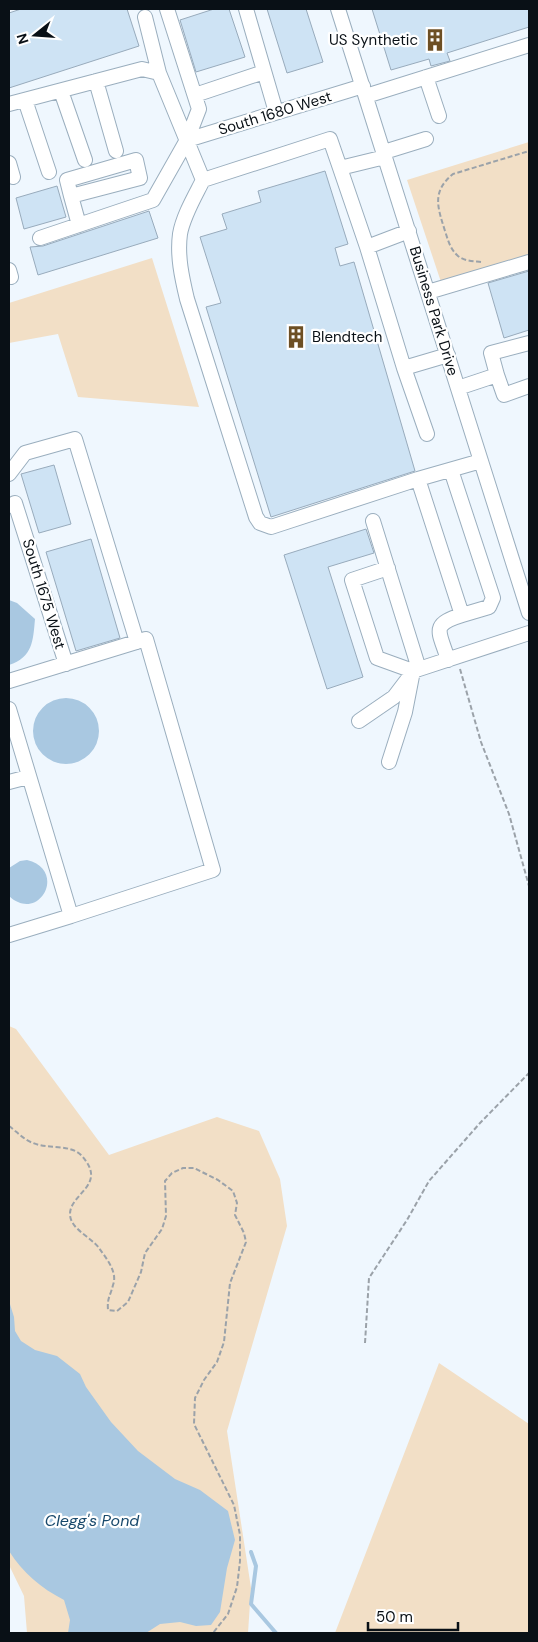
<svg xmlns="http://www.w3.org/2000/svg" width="538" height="1642" font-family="'DM Sans',sans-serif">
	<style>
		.green { fill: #f2dfc6 }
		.water { fill: #a9c8e1 }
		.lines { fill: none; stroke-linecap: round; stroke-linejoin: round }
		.stream { stroke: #a9c8e1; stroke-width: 4 }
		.building { fill: #cee3f4; stroke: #98abbc }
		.minor-casing { stroke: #9aaebe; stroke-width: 16 }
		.path { stroke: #9ba2a9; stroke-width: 2; stroke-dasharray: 5 2.5; stroke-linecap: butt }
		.minor { stroke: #fff; stroke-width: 14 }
		.labels { text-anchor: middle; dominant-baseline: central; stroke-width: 4.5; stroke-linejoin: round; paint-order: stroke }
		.poi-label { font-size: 15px; fill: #091016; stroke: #fff; text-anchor: end }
		.street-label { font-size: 15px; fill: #091016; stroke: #fff }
		.water-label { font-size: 16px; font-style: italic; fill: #18496c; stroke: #fff }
	</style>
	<rect width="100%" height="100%" fill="#eff7fe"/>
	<path class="green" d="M529 142V257L441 282 407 180Z
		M152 258 199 407 78 397 58 334 9 343V303Z
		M9 1026 16 1029 109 1155 217 1117 259 1131 280 1179 287 1226 227 1431 251 1588 248 1633H27L24 1596 9 1565Z
		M439 1363 529 1424V1633H335Z"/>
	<path class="water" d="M9 600 17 603 35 619C33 641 33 657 9 665Z
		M33 731a33 33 0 1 1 66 0a33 33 0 1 1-66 0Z
		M27 860C68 870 39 924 9 896V868L20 861Z
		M9 1301 14 1317 15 1331 21 1341 35 1350 57 1356 80 1374 86 1387 111 1422 138 1451 175 1479 200 1490 228 1511 235 1540 227 1568 220 1612 211 1625 196 1626 180 1622 160 1624 146 1633H68L70 1620 64 1600C41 1588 23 1573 9 1551Z"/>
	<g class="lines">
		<path class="stream" d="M251 1552 256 1566 251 1604 276 1633"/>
	</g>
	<path class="building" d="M21 9H127L139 46 9 88V13Z
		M214 9H229L245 57 196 72 180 20Z
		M267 9H306L323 62 287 73Z
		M372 9H529V27L447 53 450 61 431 66 429 59 391 70Z
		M325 171 348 244 335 248 340 266 354 262 415 471 271 517 206 307 221 303 200 237 227 229 222 214 261 202 258 191Z
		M57 186 66 217 24 229 16 198Z
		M149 211 158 238 38 275 30 247 43 246Z
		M529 271V330L504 338 488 283Z
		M54 465 71 524 39 533 21 474Z
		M366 529 374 553 328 567 363 677 327 689 284 555Z
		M91 539 120 638 76 651 46 552Z"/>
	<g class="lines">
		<defs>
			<path id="minor" d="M246 9 276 112
				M338 9 529 613
				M145 17 159 73
				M426 77 439 116
				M96 81 116 151
				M61 91 85 160
				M195 95 264 72
				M366 96 529 45
				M25 100 49 172
				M9 104 142 69 159 73 203 180 330 139 340 168
				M187 140 363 86
				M384 152 426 139
				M9 163 13 177
				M203 180C195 196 183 216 180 234 177 256 182 278 187 299L256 517 260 523 271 527 418 479
				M71 196 67 180 136 160 140 178 71 196 79 225
				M40 238 153 200 187 140 199 109 167 9
				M367 247 340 168 385 157
				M9 270 11 277
				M428 292 529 262
				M404 368 367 247 409 231
				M497 375 504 395 529 386
				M458 388 497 375 491 353 529 343
				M427 434 404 368 448 355
				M451 470 493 598 489 607 462 615 418 479 481 461
				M9 474 25 453 75 439 137 642
				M9 506 15 503 66 664
				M373 521 419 669
				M388 568 352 580 377 658 413 671
				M448 660C440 632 429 625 462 615
				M413 671 529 633
				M9 681 146 639 213 870 71 916 9 709
				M359 721 394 697 410 676
				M389 762 405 712 413 671
				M9 782 28 777
				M9 935 71 916"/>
		</defs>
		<use href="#minor" class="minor-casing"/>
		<path class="path" d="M481 262C473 261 464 261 458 256 450 249 448 240 445 231 438 208 431 192 453 174L529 151
			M460 669 481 742 509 814 529 886
			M9 1126C16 1131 24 1140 33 1143 47 1149 70 1144 81 1155 109 1185 70 1193 70 1214 70 1229 91 1237 99 1248 106 1258 118 1272 113 1285 110 1297 107 1298 108 1310L117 1311 128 1302 141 1272 145 1253 162 1229 166 1216 165 1181 172 1173 183 1168H194L218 1180 233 1191 237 1203 235 1215 244 1233 246 1242 230 1283 224 1342 217 1362 204 1380 195 1398 194 1424 234 1505 240 1535V1561L237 1587 228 1614 213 1633
			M365 1343 369 1278 407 1220 429 1181 480 1123 529 1073"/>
		<use href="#minor" class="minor"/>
	</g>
	<defs>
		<symbol id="building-bare" viewBox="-9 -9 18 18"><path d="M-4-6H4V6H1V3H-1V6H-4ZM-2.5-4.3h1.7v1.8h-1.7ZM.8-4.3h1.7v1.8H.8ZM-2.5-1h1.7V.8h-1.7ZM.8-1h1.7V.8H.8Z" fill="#6d4f24" stroke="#fff" stroke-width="2.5" paint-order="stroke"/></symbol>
	</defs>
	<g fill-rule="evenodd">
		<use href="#building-bare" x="419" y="24" width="32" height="32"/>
		<use href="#building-bare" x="280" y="321" width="32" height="32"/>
	</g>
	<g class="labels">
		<g class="poi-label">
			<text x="418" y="40">US Synthetic</text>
			<text x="312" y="337" text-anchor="start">Blendtech</text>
		</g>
		<g class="street-label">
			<text transform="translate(275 113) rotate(-17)">South 1680 West</text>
			<text transform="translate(434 311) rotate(73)">Business Park Drive</text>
			<text transform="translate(44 594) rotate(73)">South 1675 West</text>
		</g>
		<g class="water-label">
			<text x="92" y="1520">Clegg's Pond</text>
		</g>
	</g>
	<rect width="538" height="1642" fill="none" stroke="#091016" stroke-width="20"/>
	<g transform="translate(35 35) rotate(253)" stroke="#ffffff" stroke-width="4" paint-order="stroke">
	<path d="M0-4L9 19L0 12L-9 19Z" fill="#091016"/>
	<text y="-8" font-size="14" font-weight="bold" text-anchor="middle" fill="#091016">N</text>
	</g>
	<path d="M368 1622v8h90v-8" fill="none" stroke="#091016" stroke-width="2.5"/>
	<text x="376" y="1622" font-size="15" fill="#091016" stroke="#ffffff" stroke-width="4" paint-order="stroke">50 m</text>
</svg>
